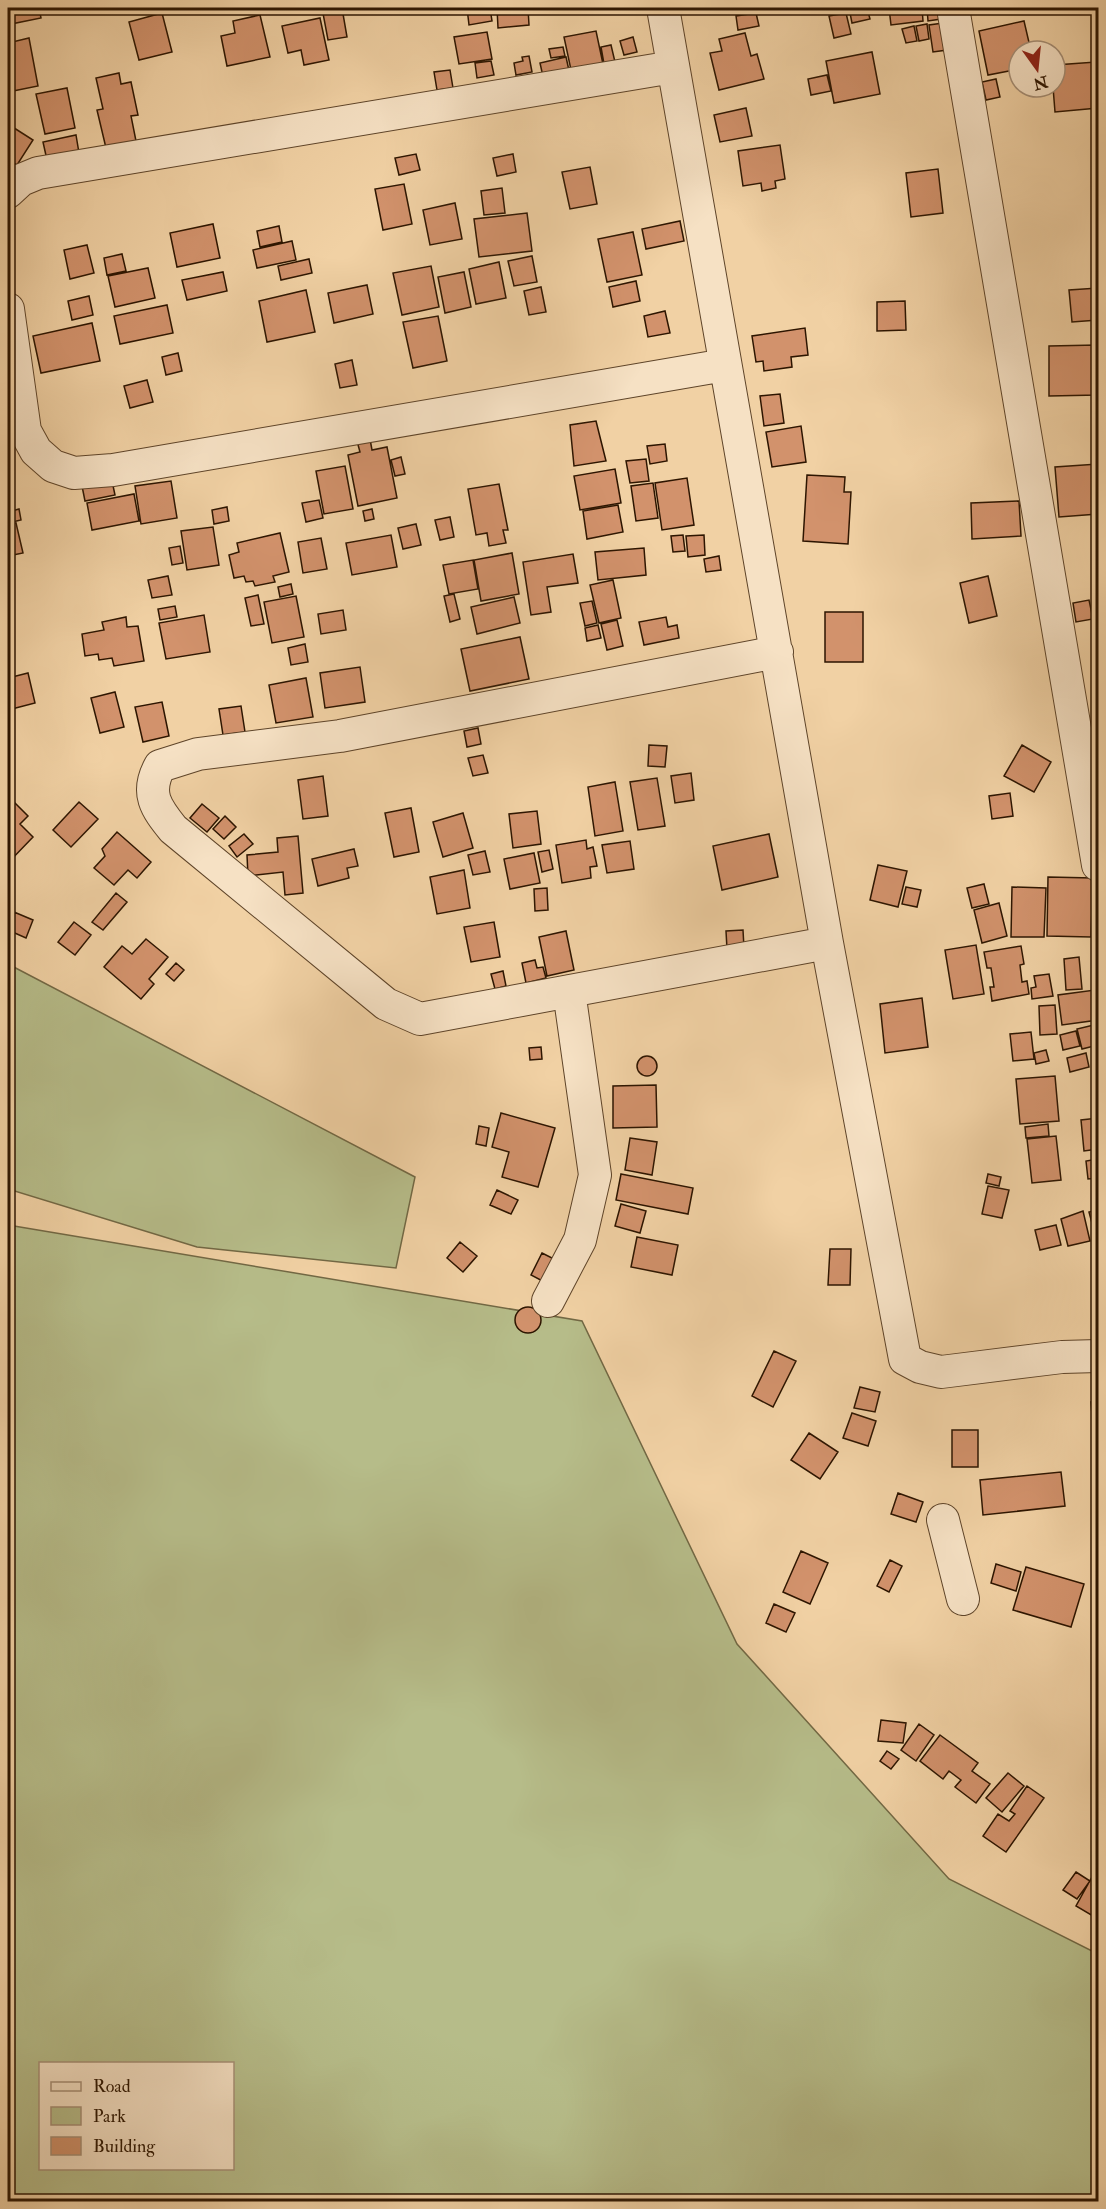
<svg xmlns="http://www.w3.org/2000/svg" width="1106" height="2209" font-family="'IM FELL Double Pica',serif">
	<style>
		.green { fill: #b6bc89; stroke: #726844; stroke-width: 1.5; fill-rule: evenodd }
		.building { fill: #d2926c; stroke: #2d1500; stroke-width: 1.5 }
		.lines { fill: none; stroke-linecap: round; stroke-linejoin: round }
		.minor-casing { stroke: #5e4429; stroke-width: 34 }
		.minor { stroke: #f6e1c4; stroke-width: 32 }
	</style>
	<rect width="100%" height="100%" fill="#f1d1a4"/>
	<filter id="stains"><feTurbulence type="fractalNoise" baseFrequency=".00333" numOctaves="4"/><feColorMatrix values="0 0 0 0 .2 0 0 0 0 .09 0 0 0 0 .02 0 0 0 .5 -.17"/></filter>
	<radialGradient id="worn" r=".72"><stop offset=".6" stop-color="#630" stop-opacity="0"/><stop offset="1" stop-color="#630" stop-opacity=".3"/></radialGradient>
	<path class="green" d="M8 964 415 1177 396 1268 197 1247 8 1189Z
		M8 1225 582 1321 737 1644 949 1879 1098 1954V2201H8ZM40 2064H232V2168H40Z"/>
	<path class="building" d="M8 8H39L41 18 11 24Z
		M70 8H100L72 14Z
		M322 8H342L347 37 328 40Z
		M467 8H490L492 21 469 25Z
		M497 8H528L529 25 498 28Z
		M849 8H867L870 19 852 23Z
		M889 8H922L923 21 891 25Z
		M927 8H940L941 19 928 21Z
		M162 13 172 52 139 60 129 22Z
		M756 13 759 26 738 30 736 16Z
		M846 13 851 34 834 38 829 16Z
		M260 15 270 57 227 66 221 36 235 33 233 21Z
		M320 18 329 60 304 65 301 50 288 53 282 26Z
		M1024 21 1031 51H1019V69L988 75 979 31Z
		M943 23 947 50 933 52 929 25Z
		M927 24 929 39 919 41 916 26Z
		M914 26 917 41 906 43 902 29Z
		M596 31 603 64 571 70 564 37Z
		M487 32 492 59 459 64 454 37Z
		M745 33 751 56 757 54 764 79 719 90 710 53 722 51 719 39Z
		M633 37 637 52 624 55 620 41Z
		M29 38 38 86 8 92V43Z
		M611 45 615 62 604 64 601 47Z
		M563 47 565 56 551 58 549 49Z
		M872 52 880 94 834 103 826 61Z
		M529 56 532 72 516 75 514 63 523 61 522 57Z
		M566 57 570 75 544 81 540 63Z
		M491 61 494 75 477 78 475 63Z
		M1096 62 1098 108 1055 112 1053 87H1055V65Z
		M450 70 453 88 437 90 434 72Z
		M119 73 121 84 131 82 138 115 131 116 136 141 106 148 97 110 103 109 96 78Z
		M827 75 831 91 811 95 808 79Z
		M996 79 1000 97 986 100 982 82Z
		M67 88 75 128 45 134 36 94Z
		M746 108 752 136 720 142 714 115Z
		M11 126 33 140 17 165 8 159V132Z
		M76 135 79 153 47 160 43 142Z
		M780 145 785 179 775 181 776 188 762 191 761 183 743 186 738 151Z
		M416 154 420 170 399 175 395 158Z
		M513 154 516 172 497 176 493 158Z
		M590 167 597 204 570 209 562 172Z
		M938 169 943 213 911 217 906 173Z
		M404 184 412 224 383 230 375 189Z
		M502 188 505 213 484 215 481 191Z
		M455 203 462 239 430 245 423 210Z
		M527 213 532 251 479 257 474 219Z
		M680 221 684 241 646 249 642 229Z
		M213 224 220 258 177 267 170 233Z
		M279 226 282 242 260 247 257 231Z
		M633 232 642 275 607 282 598 239Z
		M292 241 296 260 257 268 253 250Z
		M87 245 94 273 70 279 64 250Z
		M122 254 126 271 107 275 104 258Z
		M532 256 537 282 514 286 508 261Z
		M309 259 312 273 281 280 278 266Z
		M499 262 506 298 476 304 469 269Z
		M431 266 439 307 402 315 393 273Z
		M148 268 155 298 115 307 108 276Z
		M223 272 227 291 187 300 182 280Z
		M464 272 471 307 445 313 438 277Z
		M636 281 640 301 613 307 609 287Z
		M367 285 373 314 334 323 328 293Z
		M541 287 546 312 529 315 524 291Z
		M1098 288V320L1072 322 1069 290Z
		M306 290 315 332 267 342 259 301Z
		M89 296 93 315 72 320 68 301Z
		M905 301 906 330 877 331V302Z
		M167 305 173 333 120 344 114 316Z
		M665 311 670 333 648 337 644 316Z
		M438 316 447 361 413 368 403 322Z
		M92 323 100 361 41 373 33 336Z
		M805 328 808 355 791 357 792 367 764 371 763 361 756 362 752 336Z
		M1097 345 1098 395 1049 396V346Z
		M178 353 182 371 166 375 162 357Z
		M352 360 357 385 340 388 335 364Z
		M147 380 153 402 130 408 124 386Z
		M780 394 784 423 764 426 760 396Z
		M596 421 606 461 574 466 570 425Z
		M801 426 806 462 772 467 766 432Z
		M370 439 372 450 387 447 397 498 358 506 348 455 360 452 357 441Z
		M665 444 667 461 650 464 647 446Z
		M401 457 405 474 395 476 391 460Z
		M646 459 649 481 630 483 626 461Z
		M1098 464V514L1059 517 1055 467Z
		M345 466 353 509 324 514 316 471Z
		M615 469 621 503 580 510 574 476Z
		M807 475 845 477 844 492H851L848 544 803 541Z
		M687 478 694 525 662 530 655 483Z
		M112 481 115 495 85 501 82 486Z
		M171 481 177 518 141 524 135 486Z
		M653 483 658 518 636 521 631 486Z
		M499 484 508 530H503L506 543 489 546 487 533 476 535 468 489Z
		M134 494 139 521 92 530 87 503Z
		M319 500 323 518 306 522 302 503Z
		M1019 501 1021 536 972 539 971 503Z
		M618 505 623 532 587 539 583 511Z
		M227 507 229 521 214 524 212 510Z
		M19 509 21 520 8 523V512Z
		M372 509 374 519 365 521 363 511Z
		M450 517 454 537 440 540 435 520Z
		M16 523 23 553 8 556V525Z
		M416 524 421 545 403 549 398 528Z
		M213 527 219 565 187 570 181 531Z
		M280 533 289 572 273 576 275 582 255 586 253 581 246 582 244 576 234 578 229 555 239 552 237 543Z
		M391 535 397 567 352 575 346 543Z
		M683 535 685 551 673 552 671 536Z
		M704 535 705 555 688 557 686 536Z
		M321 538 327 569 303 573 298 542Z
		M180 546 183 563 172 565 169 548Z
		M644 548 646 575 598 580 595 552Z
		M512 553 519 594 481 601 474 560Z
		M573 554 578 583 547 587 551 612 531 615 523 562Z
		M719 556 721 570 706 572 704 559Z
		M473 560 478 589 449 594 443 565Z
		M168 576 172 595 152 598 148 580Z
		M988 576 997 616 969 623 960 583Z
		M613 580 621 618 599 623 590 585Z
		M291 584 293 594 280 597 278 587Z
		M454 594 460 619 450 622 444 596Z
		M258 595 264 624 251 626 245 598Z
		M296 596 304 637 272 643 264 602Z
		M514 597 520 623 477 634 471 607Z
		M1089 600 1093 619 1076 622 1073 603Z
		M592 601 597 623 585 626 580 603Z
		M175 606 177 617 160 620 158 609Z
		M343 610 346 630 321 634 318 614Z
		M825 612H863V662H825Z
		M204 615 210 652 166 659 159 623Z
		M126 617 127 627 138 626 144 661 114 666 112 658 99 660 98 654 85 656 82 634 104 630 102 622Z
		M666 617 668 627 677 625 679 638 644 645 639 622Z
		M617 620 623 646 607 650 601 624Z
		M598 625 601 638 587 641 585 628Z
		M520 637 529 679 470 691 461 649Z
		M305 644 308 662 291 665 288 648Z
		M360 667 365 702 325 708 320 673Z
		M28 673 35 703 8 710V678Z
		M306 678 313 717 276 723 269 685Z
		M115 692 124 727 100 733 91 698Z
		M162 702 169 736 143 742 135 707Z
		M241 706 245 732 223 735 219 709Z
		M478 728 481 744 467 747 464 731Z
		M649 745 667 746 665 767 648 766Z
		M1022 745 1051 762 1034 792 1004 776Z
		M483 755 488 773 473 776 468 758Z
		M691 773 694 800 675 803 671 776Z
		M323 776 328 816 303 819 298 780Z
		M657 778 665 826 638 830 630 782Z
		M615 782 623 831 595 836 588 787Z
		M1010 793 1013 816 992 819 989 796Z
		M13 801 28 816 20 824 33 837 8 863V806Z
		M79 802 98 819 71 847 53 830Z
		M202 804 219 818 207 832 190 818Z
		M411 808 419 852 394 857 385 813Z
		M537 811 541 844 513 848 509 814Z
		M463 813 473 848 443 857 433 822Z
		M225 816 236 827 224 839 213 829Z
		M117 832 151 862 137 878 128 870 114 885 94 868 105 856 102 849Z
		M244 834 253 844 237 857 229 846Z
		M769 834 778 877 722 890 713 846Z
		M298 836 303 893 285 895 283 872 248 876 247 855 278 852 277 838Z
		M586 840 587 849 593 847 597 866 590 867 591 878 562 883 556 845Z
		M630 841 634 869 607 873 602 845Z
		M354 849 358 866 347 868 349 878 318 886 312 859Z
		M549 850 553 869 542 872 538 852Z
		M485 851 490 872 473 875 468 855Z
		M534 853 540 883 510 889 504 859Z
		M878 865 907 871 898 907 870 900Z
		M464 870 470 908 437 914 430 877Z
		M1048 877 1093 878 1091 937 1047 936Z
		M984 884 989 904 972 908 967 888Z
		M906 887 921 890 917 907 902 904Z
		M1012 887 1046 888 1044 937H1011Z
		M547 888 548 910 535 911 534 889Z
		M116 893 127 902 103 930 92 922Z
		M999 903 1007 936 982 943 974 910Z
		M14 912 33 920 26 938 8 930Z
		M74 922 91 935 75 955 58 942Z
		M494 922 500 957 471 962 464 927Z
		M743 930 744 948 727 949 726 931Z
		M566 931 574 970 547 976 539 937Z
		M146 939 168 957 149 979 154 984 141 999 104 967 122 946 132 954Z
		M976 945 984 994 953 999 945 950Z
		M1021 946 1024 964 1020 965 1022 982 1027 981 1029 994 992 1001 990 987H994L991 968H987L984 952Z
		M1079 957 1082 989 1066 990 1064 959Z
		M535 960 537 968 543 967 546 978 526 983 522 963Z
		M176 963 184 970 174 981 166 974Z
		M503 971 506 986 495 989 491 974Z
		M1049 974 1053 996 1032 999 1031 988 1036 987 1034 976Z
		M1095 990 1098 1020 1062 1025 1058 995Z
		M922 998 928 1047 885 1053 880 1004Z
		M1055 1005 1057 1034 1040 1035 1039 1006Z
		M1098 1024V1045L1082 1049 1077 1029Z
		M1076 1031 1080 1046 1063 1050 1060 1035Z
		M1031 1032 1034 1059 1013 1061 1010 1034Z
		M541 1047 542 1059 530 1060 529 1048Z
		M1046 1050 1049 1061 1036 1064 1034 1053Z
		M1086 1053 1089 1067 1070 1072 1067 1058Z
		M637 1066a10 10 0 1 1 20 0a10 10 0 1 1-20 0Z
		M1055 1076 1059 1121 1020 1124 1016 1079Z
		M656 1085 657 1127 613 1128V1086Z
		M501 1113 555 1128 538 1187 502 1177 509 1152 492 1147Z
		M1098 1118V1149L1084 1151 1081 1120Z
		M1048 1124 1049 1136 1026 1138 1025 1127Z
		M479 1126 489 1128 486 1146 476 1144Z
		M1056 1136 1061 1180 1032 1183 1027 1139Z
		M630 1138 657 1142 652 1175 625 1170Z
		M1098 1159V1178L1088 1179 1086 1161Z
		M621 1174 693 1188 688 1214 616 1200Z
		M988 1174 1001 1177 999 1186 986 1183Z
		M988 1186 1009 1190 1002 1218 982 1214Z
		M497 1190 518 1200 511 1214 490 1205Z
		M621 1204 646 1211 640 1233 615 1226Z
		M1098 1210V1241L1097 1242 1089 1212Z
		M1083 1211 1090 1241 1068 1246 1061 1219Z
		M1056 1225 1061 1245 1040 1250 1035 1230Z
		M637 1237 678 1245 672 1275 631 1267Z
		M460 1242 477 1256 463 1272 447 1258Z
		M830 1249H851L850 1285H828Z
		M542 1253 562 1263 550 1285 531 1275Z
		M515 1320a13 13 0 1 1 26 0a13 13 0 1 1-26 0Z
		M774 1351 796 1361 773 1407 752 1396Z
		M860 1387 880 1392 875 1412 854 1408Z
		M1098 1401V1428H1093L1091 1402Z
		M852 1413 876 1421 868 1446 843 1438Z
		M952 1430H978V1467H952Z
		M809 1433 838 1452 820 1479 791 1460Z
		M1093 1436H1098V1465H1095Z
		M1061 1472 1065 1506 983 1515 980 1480Z
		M898 1493 923 1502 916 1522 891 1514Z
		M801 1551 828 1563 810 1604 783 1592Z
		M890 1560 902 1566 889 1592 877 1586Z
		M996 1564 1021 1572 1016 1591 991 1583Z
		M1026 1567 1084 1584 1071 1627 1013 1610Z
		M774 1604 795 1613 786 1632 766 1623Z
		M881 1720 906 1723 903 1743 878 1741Z
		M919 1724 934 1735 916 1761 901 1750Z
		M940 1735 978 1763 972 1771 990 1784 976 1803 955 1787 961 1780 949 1771 943 1779 920 1761Z
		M887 1751 899 1759 891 1769 880 1761Z
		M1008 1773 1024 1786 1002 1812 986 1798Z
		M1027 1786 1044 1798 1006 1852 983 1836 998 1814 1009 1821 1015 1814 1010 1811Z
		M1098 1866V1919L1076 1906Z
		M1076 1872 1090 1881 1077 1899 1063 1890Z"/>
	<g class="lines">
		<defs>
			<path id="minor" d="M663 8 827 943 905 1359 920 1367 941 1372 1062 1357 1098 1356
				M953 8 1098 865
				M8 192 21 180 38 173 673 67
				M8 309 25 431 36 451 53 466 74 473 113 470 725 365
				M777 652 340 736 198 754 160 766C145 793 156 808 173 829L386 1004 420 1019 827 943
				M548 1301 580 1240 595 1175 569 991
				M943 1520 963 1599"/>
		</defs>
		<use href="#minor" class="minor-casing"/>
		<use href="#minor" class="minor"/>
	</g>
	<rect width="1106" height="2209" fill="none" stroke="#f1d1a4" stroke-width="30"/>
	<rect x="9" y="9" width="1088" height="2191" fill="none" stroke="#2d1500" stroke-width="3"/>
	<rect x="15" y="15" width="1076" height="2179" fill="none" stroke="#2d1500" stroke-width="1.5"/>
	<rect x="39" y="2062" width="195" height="108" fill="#f6e1c4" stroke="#a68f76" stroke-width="1.5"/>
	<rect x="51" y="2082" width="30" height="9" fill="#f6e1c4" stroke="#a68f76" stroke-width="1.5"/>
	<text x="93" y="2092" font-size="18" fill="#2d1500">Road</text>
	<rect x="51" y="2107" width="30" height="18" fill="#b6bc89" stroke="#a68f76" stroke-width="1.5"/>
	<text x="93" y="2122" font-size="18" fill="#2d1500">Park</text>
	<rect x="51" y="2137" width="30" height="18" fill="#d2926c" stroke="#a68f76" stroke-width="1.5"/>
	<text x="93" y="2152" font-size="18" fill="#2d1500">Building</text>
	<g transform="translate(1037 69) rotate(165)"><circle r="28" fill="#f6e1c4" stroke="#a68f76" stroke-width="1.5"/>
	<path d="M0-4.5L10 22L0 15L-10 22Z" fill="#8f2418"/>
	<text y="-9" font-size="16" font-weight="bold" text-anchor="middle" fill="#2d1500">N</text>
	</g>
	<rect width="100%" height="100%" filter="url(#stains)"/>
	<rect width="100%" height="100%" fill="url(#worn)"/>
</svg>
